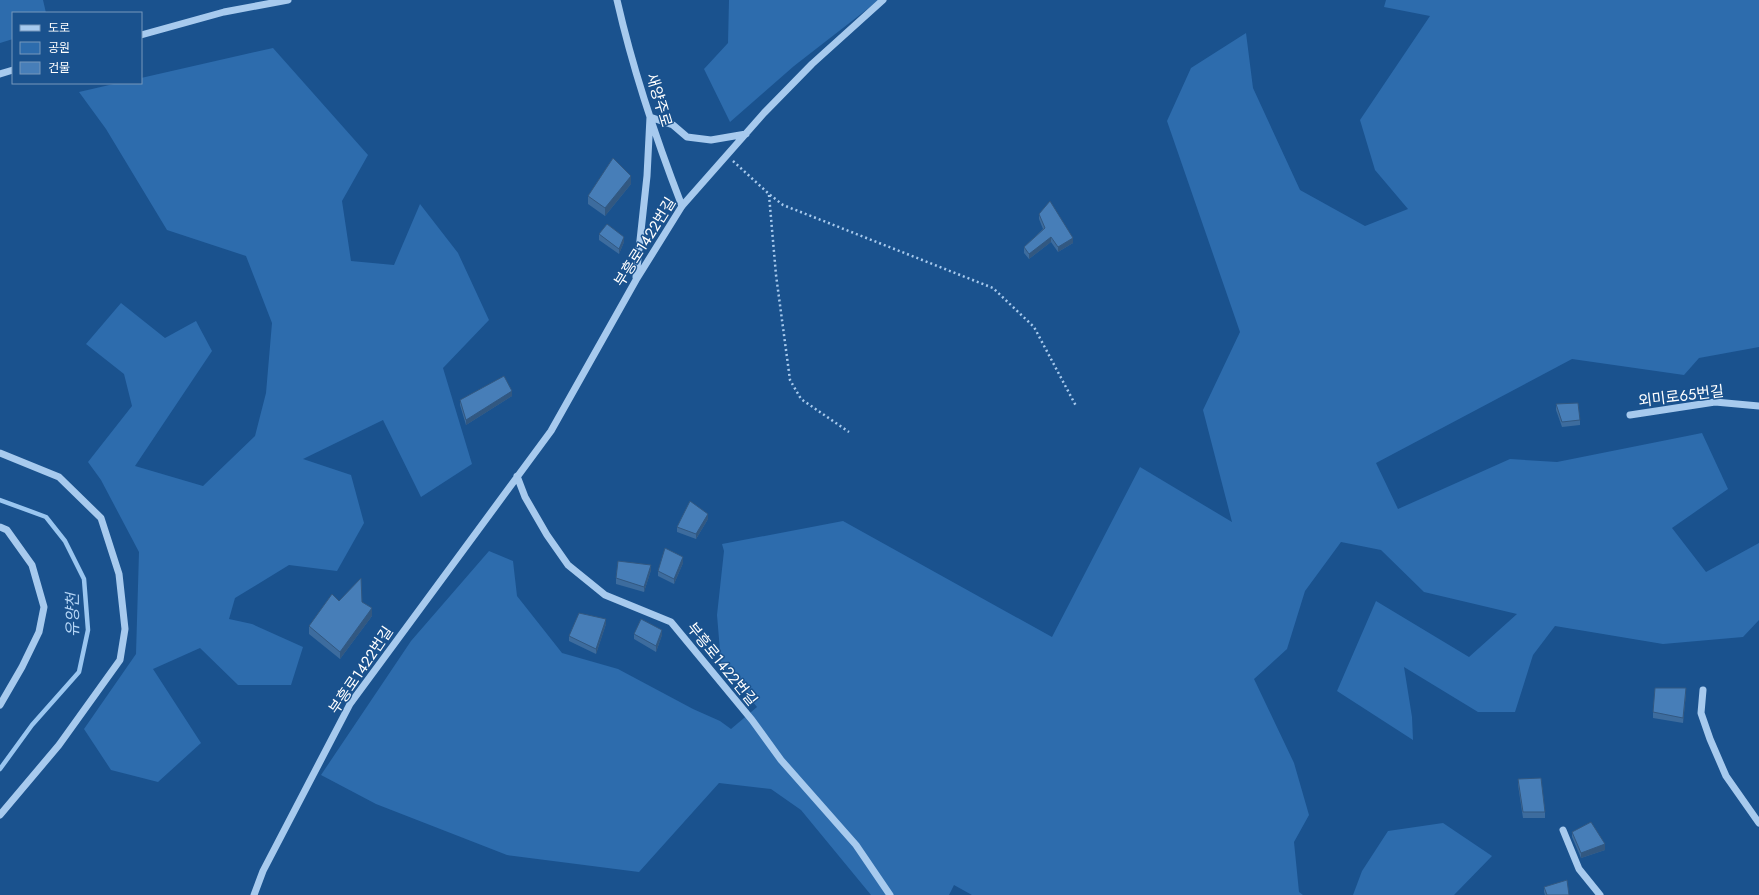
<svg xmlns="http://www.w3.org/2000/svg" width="1759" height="895" font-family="Jost,'Noto Sans KR',sans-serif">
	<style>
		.green { fill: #2d6cad }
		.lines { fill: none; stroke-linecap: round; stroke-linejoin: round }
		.stream { stroke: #9ac6f0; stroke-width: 4.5 }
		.path { stroke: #a7caee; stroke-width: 2.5; stroke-dasharray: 2 3; stroke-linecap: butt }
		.minor { stroke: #a7caee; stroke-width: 7 }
		.wall { fill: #3d6c9e }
		.shaded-wall { fill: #325881 }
		.building { fill: #477eb8; stroke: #325881 }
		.labels { text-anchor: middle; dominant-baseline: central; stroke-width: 3; stroke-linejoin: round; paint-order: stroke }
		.street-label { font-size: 15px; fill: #fff; stroke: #1a528e }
		.water-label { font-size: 16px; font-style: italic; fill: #b3d4f5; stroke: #1a528e }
	</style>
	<rect width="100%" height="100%" fill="#1a528e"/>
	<path class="green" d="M0 0H43L46 13H13V39L0 43Z
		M729 0H879L794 66 730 122 704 69 728 43Z
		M1386 0H1759V347L1699 358 1684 375 1572 359 1376 463 1398 509 1510 459 1557 462 1702 433 1728 489 1672 528 1706 572 1759 543V620L1743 637 1663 644 1555 626 1533 655 1515 712H1478L1404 667 1412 717 1413 740 1337 691 1376 601 1469 657 1517 614 1424 592 1381 550 1341 542 1305 591 1287 649 1254 679 1294 763 1309 815 1294 842 1299 892 1303 895H972L954 885 949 895H871L801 810 771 789 719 783 639 872 507 855 376 804 321 775 411 641 489 551 513 561 517 596 562 653 618 669 693 709 720 721 731 729 757 707 721 663 717 615 724 551 722 544 843 521 1052 637 1140 467 1232 522 1203 410 1240 332 1167 121 1191 68 1246 33 1253 88 1300 190 1365 226 1408 209 1375 170 1360 120 1430 16 1384 7Z
		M273 48 368 155 342 201 351 261 394 265 420 204 458 253 489 320 443 368 472 464 421 497 383 420 303 459 351 475 364 523 337 571 289 565 235 598 229 619 252 624 303 647 291 685H238L200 648 153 669 201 743 158 782 111 770 84 729 136 654 139 552 101 480 88 462 132 406 124 374 86 344 121 303 165 338 196 321 212 351 135 466 203 486 255 436 266 393 272 323 246 256 167 230 106 129 79 92 118 83H141V78Z
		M1443 823 1492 856 1454 895H1353L1362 871 1388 831Z"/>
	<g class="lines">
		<path class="stream" d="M0 500 46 517 65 541 84 579 88 630 79 672 32 725 0 769"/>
		<path class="path" d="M733 161 769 194 783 205 993 288 1034 327 1076 406
			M769 195 776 275 790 380 801 399 849 432"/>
		<path class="minor" d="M617 0C633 70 656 139 682 206
			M141 35 224 12 288 0
			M0 74 13 70
			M636 277 647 176 650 117 673 125 687 137 711 140 746 134
			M1630 415 1715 402 1759 406
			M0 453 59 477 101 518 119 574 125 629 120 660 59 745 0 815
			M517 476 525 497 547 535 568 565 605 595 671 622 752 720 781 760 856 845 890 895
			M0 527 7 530 32 565 44 607 39 632 22 667 0 705
			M1703 690 1701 713 1710 739 1726 776 1759 823
			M1563 830 1579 869 1600 895
			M254 895 263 871 350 704 551 431 636 280 682 206 764 113 812 64 883 0"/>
	</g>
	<path class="wall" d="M631 184 605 216 588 204V196Z
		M1039 214 1073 243 1058 252 1051 242 1029 259 1024 253V247L1043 229 1039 219Z
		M599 234 624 242 619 254 599 240Z
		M512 396 466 425 460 405V400Z
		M1556 404 1580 420V425L1562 427 1556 410Z
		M708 519 696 539 677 532V527Z
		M683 563 674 584 658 576V571Z
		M651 570 644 592 616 584V578Z
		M339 601 362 602 372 616 340 659 309 634V626Z
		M606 624 596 654 569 641V636Z
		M634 634 662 635 656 652 634 639Z
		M1686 693 1683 723 1653 718V712Z
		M1518 779 1545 812V818H1523L1518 785Z
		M1572 832 1605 850 1581 858 1572 837Z
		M1544 887 1569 895H1545L1544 892Z"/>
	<path class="shaded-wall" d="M631 176V184L605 216V208Z
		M624 237V242L619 254V249Z
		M1051 237V242L1029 259V254Z
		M1073 238V243L1058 252V247Z
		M512 391V396L466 425V420Z
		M708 514V519L696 539V534Z
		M683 557V563L674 584V579Z
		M651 565V570L644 592V587Z
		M372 608V616L340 659V652Z
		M606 619V624L596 654V649Z
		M662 630V635L656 652V646Z
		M1686 688V693L1683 723V718Z
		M1605 844V850L1581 858V853Z"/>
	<path class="building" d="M613 158 631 176 605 208 588 196Z
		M1050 201 1073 238 1058 247 1051 237 1029 254 1024 247 1045 228 1039 214Z
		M607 224 624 237 619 249 599 234Z
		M504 376 512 391 466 420 460 400Z
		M1578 403 1580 420 1562 422 1556 404Z
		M690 501 708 514 696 534 677 527Z
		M665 548 683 557 674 579 658 571Z
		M618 561 651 565 644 587 616 578Z
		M361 578 362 602 372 608 340 652 309 626 332 594 339 601Z
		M579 613 606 619 596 649 569 636Z
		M641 619 662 630 656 646 634 634Z
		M1655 688H1686L1683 718 1653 712Z
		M1541 778 1545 812H1523L1518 779Z
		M1591 822 1605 844 1581 853 1572 832Z
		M1567 880 1569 895H1547L1544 887Z"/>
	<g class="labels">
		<g class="street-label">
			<text transform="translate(659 100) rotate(73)">새양주로</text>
			<text transform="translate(645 242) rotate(-58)">부흥로1422번길</text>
			<text transform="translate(1681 396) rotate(-7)">외미로65번길</text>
			<text transform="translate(722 664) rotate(51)">부흥로1422번길</text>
			<text transform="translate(361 670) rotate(-56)">부흥로1422번길</text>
		</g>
		<g class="water-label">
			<text transform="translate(72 615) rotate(-90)">유양천</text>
		</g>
	</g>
	<rect x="12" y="12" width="130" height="72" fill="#1a528e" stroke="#7697bb"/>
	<rect x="20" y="25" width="20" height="6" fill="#a7caee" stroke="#7697bb"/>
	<text x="48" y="32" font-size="12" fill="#ffffff">도로</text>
	<rect x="20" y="42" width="20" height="12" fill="#2d6cad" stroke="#7697bb"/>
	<text x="48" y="52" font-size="12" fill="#ffffff">공원</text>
	<rect x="20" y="62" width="20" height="12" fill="#477eb8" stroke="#7697bb"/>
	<text x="48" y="72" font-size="12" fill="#ffffff">건물</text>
</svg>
